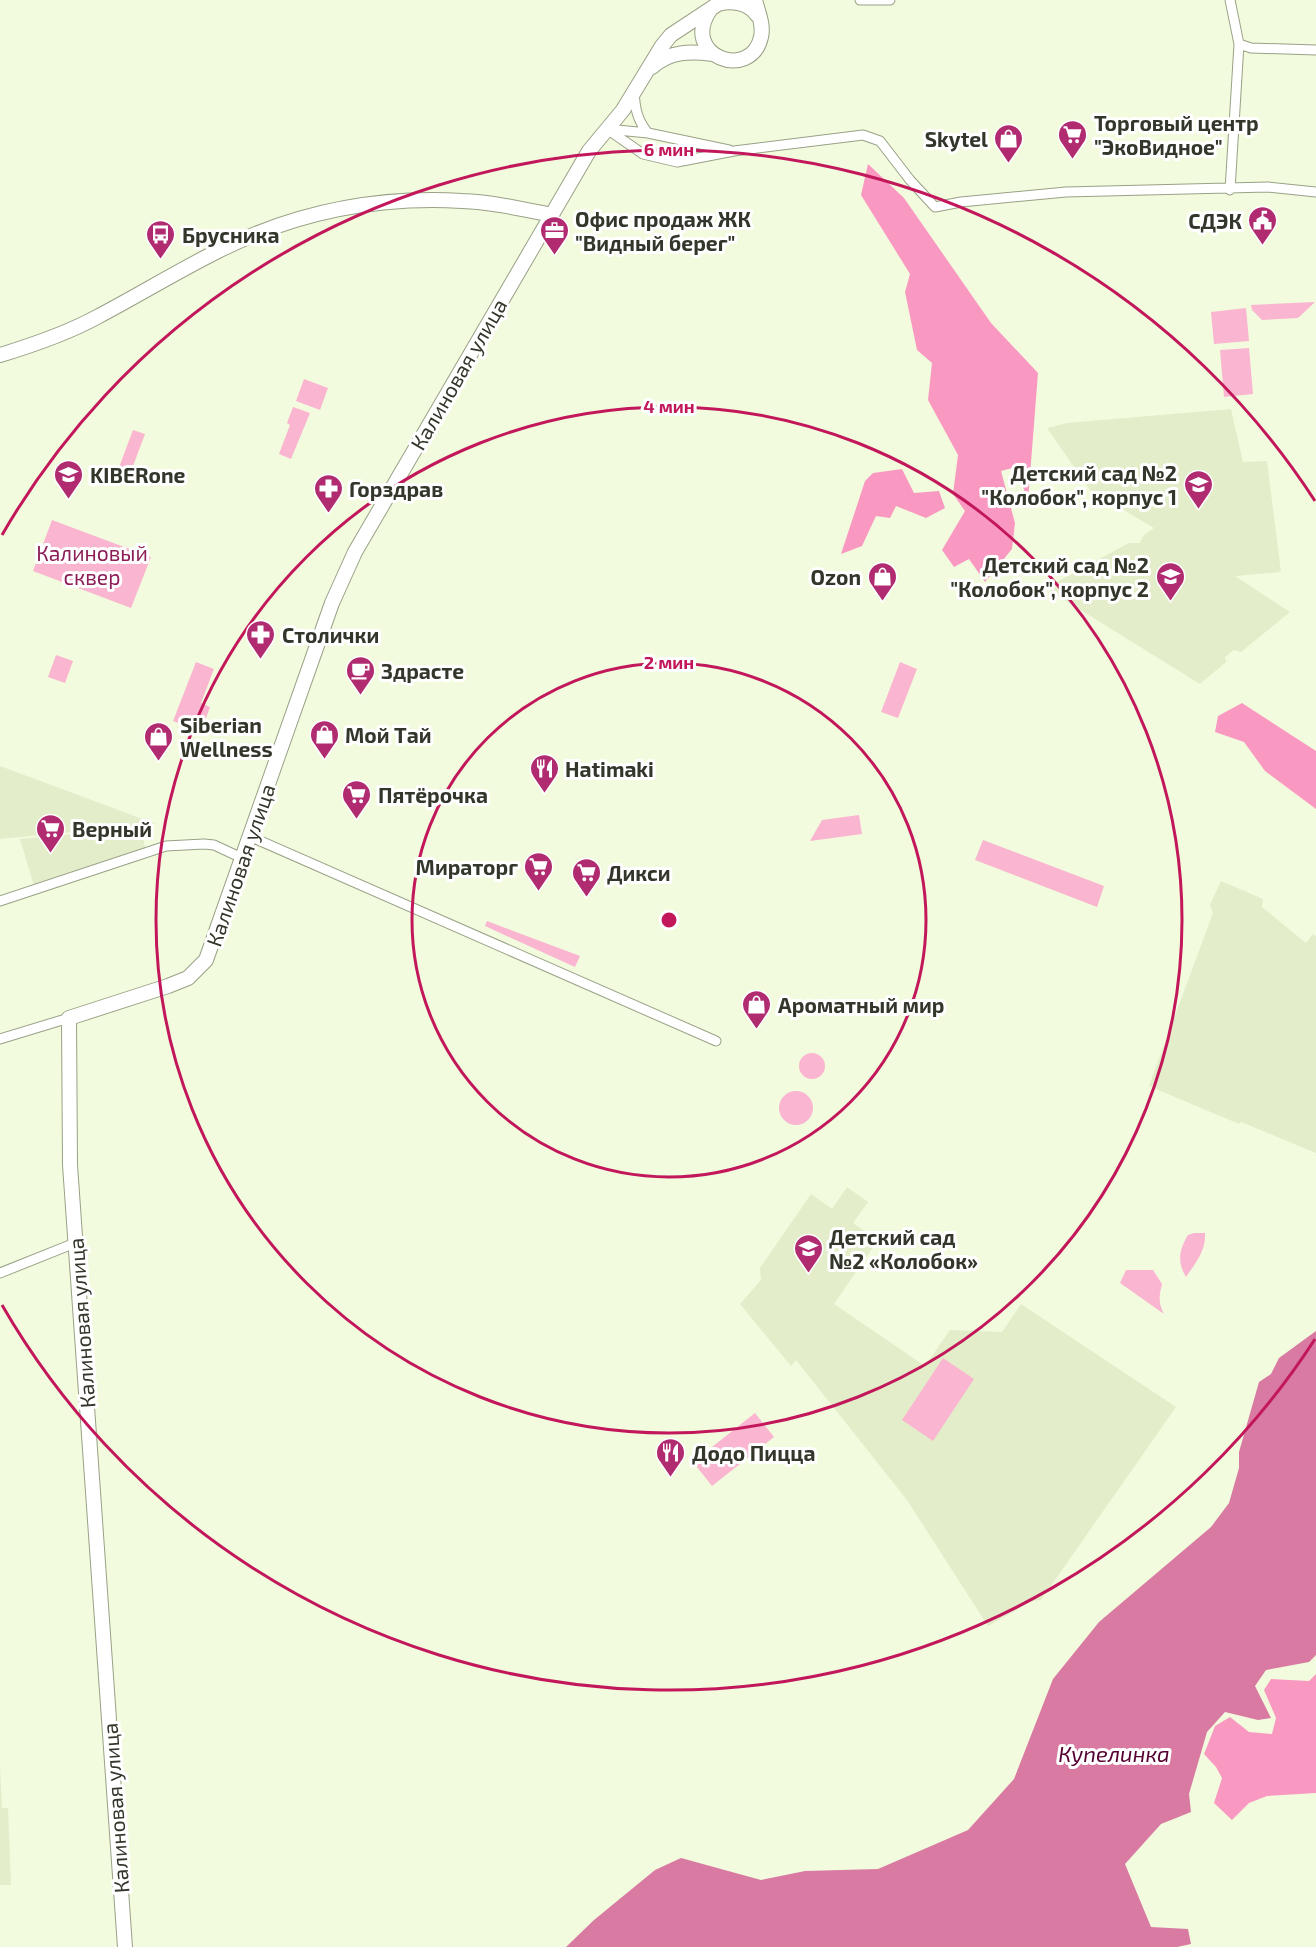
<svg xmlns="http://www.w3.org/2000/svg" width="1316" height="1947" font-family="'Exo 2',sans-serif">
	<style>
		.built { fill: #e3edca }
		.green { fill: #fab5d0 }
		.forest { fill: #f999c1 }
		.water { fill: #d87aa2 }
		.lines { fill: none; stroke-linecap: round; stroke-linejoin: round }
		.street-casing { stroke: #99a186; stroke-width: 11 }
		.secondary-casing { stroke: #99a186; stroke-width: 16 }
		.street { stroke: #fff; stroke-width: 9 }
		.secondary { stroke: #fff; stroke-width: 14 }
		.ring { fill: none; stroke: #c2185b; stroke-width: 3 }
		.labels { text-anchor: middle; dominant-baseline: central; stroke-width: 6; stroke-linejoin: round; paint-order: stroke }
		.poi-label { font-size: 21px; font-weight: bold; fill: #33372b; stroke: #fff; text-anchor: start }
		.street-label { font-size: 21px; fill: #33372b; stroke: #fff }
		.park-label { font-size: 21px; fill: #8c1d56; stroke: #fff }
		.water-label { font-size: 22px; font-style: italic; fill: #560031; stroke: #fff }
		.centre { fill: #c2185b; stroke: #fff; stroke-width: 3 }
		.ring-label { font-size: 18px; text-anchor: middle; font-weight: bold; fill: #c2185b; stroke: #fff; stroke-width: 6; stroke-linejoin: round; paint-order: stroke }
	</style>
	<rect width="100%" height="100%" fill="#f2fbde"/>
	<path class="built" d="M1231 409 1243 462 1267 461 1281 572 1235 576 1290 612 1241 652 1234 650 1225 657 1226 662 1200 684 1050 591 1055 583 1129 543H1140L1143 536 1154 528 1090 490 1047 428 1067 423Z
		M0 766 156 824 0 839Z
		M142 828 145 848 34 886 20 839Z
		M1221 881 1263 899 1262 907 1306 943 1313 934 1316 936V1153L1241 1122 1239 1124 1149 1086 1213 913 1210 905Z
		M847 1187 868 1202 853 1223 878 1240 834 1304 925 1366 950 1330 1002 1332 1021 1304 1176 1407 1041 1600 1032 1601 988 1626 907 1500 796 1360 791 1366 740 1304 761 1280 760 1268 811 1194 832 1209Z
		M0 1765 2 1808H8L11 1885H0Z"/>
	<path class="green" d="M1315 302 1298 318 1262 320 1252 310 1251 305Z
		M1246 308 1249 341 1214 344 1211 312Z
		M1249 348 1253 394 1224 397 1220 350Z
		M304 379 328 388 320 410 296 401Z
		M293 407 310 413 291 459 279 454 290 425 287 423Z
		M133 430 145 434 130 474 118 470Z
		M52 520 151 557 131 608 33 571Z
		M56 655 73 661 65 683 48 677Z
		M196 662 214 669 201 703 210 707 201 732 173 721Z
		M900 662 917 669 898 718 881 712Z
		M859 815 862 834 810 841 822 820Z
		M983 840 1104 886 1097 907 975 860Z
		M487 921 580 956 575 967 485 926Z
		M799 1066a13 13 0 1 1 26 0a13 13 0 1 1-26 0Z
		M779 1108a17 17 0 1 1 34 0a17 17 0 1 1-34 0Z
		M1194 1233H1205C1206 1251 1196 1262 1186 1277 1177 1262 1179 1250 1188 1235Z
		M1126 1270H1153L1162 1284C1159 1296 1158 1303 1164 1314L1120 1283Z
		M943 1358 974 1379 933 1441 902 1420Z
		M755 1413 774 1437 712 1486 693 1462Z"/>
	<path class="forest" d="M868 164 904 198 991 323 1038 373 1028 501 1016 467 1001 471 1015 523 1012 549 985 582 969 559 954 567 942 550 965 511 953 494 958 455 928 400 932 363 917 350 905 292 910 274 861 195Z
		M902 469 914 493 939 491 945 508 926 518 896 506 890 518 876 516 862 546 841 554 865 481 873 473Z
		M1242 703 1316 751V809L1265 771 1244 742 1215 732 1218 716Z
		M1316 1674V1793L1267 1796 1249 1803 1232 1820 1214 1803 1222 1778 1216 1767 1204 1754 1215 1726 1230 1717 1249 1732 1272 1734 1276 1718 1264 1690 1271 1679 1309 1681Z"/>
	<path class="water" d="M1316 1331V1655L1309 1662 1266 1670 1255 1686 1271 1718 1258 1720 1225 1712 1207 1732 1189 1794 1191 1812 1161 1824 1125 1864 1151 1927 1188 1929 1191 1944 1177 1947H566L594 1920 655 1870 681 1858 761 1880 805 1871 878 1869 968 1830 1014 1779 1053 1679 1099 1622 1211 1527 1229 1503 1239 1468V1452L1259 1382 1271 1374 1279 1358Z"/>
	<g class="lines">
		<defs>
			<path id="street" d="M860 0H890
				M1230 0 1239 44 1230 190
				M1239 44 1251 48 1316 50
				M634 91C635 108 637 120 648 133
				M607 129 643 154 677 162 734 151 863 135 880 141 910 180 935 207 961 202 1066 192 1268 187 1316 192
				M607 129 648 133 729 150
				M249 836 716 1041
				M0 901 166 846 204 844 214 845 242 858
				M0 1039 69 1018
				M0 1273 75 1243"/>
			<path id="secondary" d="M718 4C734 0 748 2 758 16
				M710 10C679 56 751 82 761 37 764 25 758 12 755 0
				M652 67C670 51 690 51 713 54
				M0 355C33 345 66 334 97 317 137 296 176 272 216 252 293 213 377 196 462 201 492 202 522 209 552 215
				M125 1947 70 1165 69 1018 168 986 188 978 206 960 332 603 355 552 589 151 623 110 662 46 671 35 724 0"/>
		</defs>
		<use href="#street" class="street-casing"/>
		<use href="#secondary" class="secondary-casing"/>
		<use href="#street" class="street"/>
		<use href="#secondary" class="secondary"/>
	</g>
	<g class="ring">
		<circle cx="669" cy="920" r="257"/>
		<circle cx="669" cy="920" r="513"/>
		<path d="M1315 1339A770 770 0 0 1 2 1305M2 535A770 770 0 0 1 1315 501"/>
	</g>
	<defs>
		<symbol id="supermarket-pin" viewBox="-11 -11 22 30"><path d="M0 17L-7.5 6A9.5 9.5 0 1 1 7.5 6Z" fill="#b12b70" stroke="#fff"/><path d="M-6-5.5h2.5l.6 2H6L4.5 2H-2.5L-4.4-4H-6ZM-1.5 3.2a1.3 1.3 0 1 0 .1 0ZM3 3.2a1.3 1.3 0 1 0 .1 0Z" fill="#fff"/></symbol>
		<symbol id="shop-pin" viewBox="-11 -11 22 30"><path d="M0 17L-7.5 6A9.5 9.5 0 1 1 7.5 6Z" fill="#b12b70" stroke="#fff"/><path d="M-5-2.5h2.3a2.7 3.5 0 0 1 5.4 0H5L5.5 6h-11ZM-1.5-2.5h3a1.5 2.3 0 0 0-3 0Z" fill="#fff"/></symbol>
		<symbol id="civic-pin" viewBox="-11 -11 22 30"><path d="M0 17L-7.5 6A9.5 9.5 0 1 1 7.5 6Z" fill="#b12b70" stroke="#fff"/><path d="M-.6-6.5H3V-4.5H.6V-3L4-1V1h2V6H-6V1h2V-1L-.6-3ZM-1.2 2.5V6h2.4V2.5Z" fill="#fff"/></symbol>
		<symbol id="office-pin" viewBox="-11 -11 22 30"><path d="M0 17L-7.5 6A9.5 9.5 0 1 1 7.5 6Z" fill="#b12b70" stroke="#fff"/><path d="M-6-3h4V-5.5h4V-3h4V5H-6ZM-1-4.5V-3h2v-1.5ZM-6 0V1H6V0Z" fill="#fff"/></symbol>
		<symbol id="bus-pin" viewBox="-11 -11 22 30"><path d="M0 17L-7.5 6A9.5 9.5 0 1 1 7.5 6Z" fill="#b12b70" stroke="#fff"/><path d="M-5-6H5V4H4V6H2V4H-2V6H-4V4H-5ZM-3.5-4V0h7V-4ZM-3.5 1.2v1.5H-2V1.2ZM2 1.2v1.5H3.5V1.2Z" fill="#fff"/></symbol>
		<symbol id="school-pin" viewBox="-11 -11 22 30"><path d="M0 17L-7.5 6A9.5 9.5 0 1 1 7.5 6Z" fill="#b12b70" stroke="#fff"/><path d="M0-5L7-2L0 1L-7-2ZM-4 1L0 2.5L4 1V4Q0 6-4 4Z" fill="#fff"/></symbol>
		<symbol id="pharmacy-pin" viewBox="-11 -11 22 30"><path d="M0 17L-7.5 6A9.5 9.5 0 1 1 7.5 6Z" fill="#b12b70" stroke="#fff"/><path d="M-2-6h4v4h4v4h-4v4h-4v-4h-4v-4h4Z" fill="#fff"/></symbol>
		<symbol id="cafe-pin" viewBox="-11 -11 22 30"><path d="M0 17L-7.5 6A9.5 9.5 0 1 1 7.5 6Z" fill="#b12b70" stroke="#fff"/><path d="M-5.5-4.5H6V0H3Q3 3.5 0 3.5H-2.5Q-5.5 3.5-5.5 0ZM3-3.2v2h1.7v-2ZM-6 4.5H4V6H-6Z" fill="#fff"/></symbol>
		<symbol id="restaurant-pin" viewBox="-11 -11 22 30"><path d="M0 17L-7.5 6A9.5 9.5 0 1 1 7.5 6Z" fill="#b12b70" stroke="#fff"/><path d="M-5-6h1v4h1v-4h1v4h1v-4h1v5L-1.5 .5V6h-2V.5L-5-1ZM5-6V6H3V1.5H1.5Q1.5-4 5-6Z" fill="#fff"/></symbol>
	</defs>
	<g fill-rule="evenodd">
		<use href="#supermarket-pin" x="1056" y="118" width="33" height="45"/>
		<use href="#shop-pin" x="992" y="122" width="33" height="45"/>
		<use href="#civic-pin" x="1246" y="204" width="33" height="45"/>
		<use href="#office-pin" x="538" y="214" width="33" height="45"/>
		<use href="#bus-pin" x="144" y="218" width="33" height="45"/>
		<use href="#school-pin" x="52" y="458" width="33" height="45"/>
		<use href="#school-pin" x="1182" y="468" width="33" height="45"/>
		<use href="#pharmacy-pin" x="312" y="472" width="33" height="45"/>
		<use href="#shop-pin" x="866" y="560" width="33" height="45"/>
		<use href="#school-pin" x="1154" y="560" width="33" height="45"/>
		<use href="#pharmacy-pin" x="244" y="618" width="33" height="45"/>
		<use href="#cafe-pin" x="344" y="654" width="33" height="45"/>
		<use href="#shop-pin" x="308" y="718" width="33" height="45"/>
		<use href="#shop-pin" x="142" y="720" width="33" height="45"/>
		<use href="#restaurant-pin" x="528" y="752" width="33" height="45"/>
		<use href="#supermarket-pin" x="340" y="778" width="33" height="45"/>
		<use href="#supermarket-pin" x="34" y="812" width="33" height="45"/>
		<use href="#supermarket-pin" x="522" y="850" width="33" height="45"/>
		<use href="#supermarket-pin" x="570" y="856" width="33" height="45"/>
		<use href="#shop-pin" x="740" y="988" width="33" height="45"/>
		<use href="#school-pin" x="792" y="1232" width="33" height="45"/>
		<use href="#restaurant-pin" x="654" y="1436" width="33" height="45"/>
	</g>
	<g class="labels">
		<g class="poi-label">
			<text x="1094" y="122">Торговый центр<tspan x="1094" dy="24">"ЭкоВидное"</tspan></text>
			<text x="988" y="138" text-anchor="end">Skytel</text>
			<text x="575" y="218">Офис продаж ЖК<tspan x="575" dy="24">"Видный берег"</tspan></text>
			<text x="1242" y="220" text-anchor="end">СДЭК</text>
			<text x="182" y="234">Брусника</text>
			<text x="1177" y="472" text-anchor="end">Детский сад №2<tspan x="1177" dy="24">"Колобок", корпус 1</tspan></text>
			<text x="90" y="474">KIBERone</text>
			<text x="349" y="488">Горздрав</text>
			<text x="1149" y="564" text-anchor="end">Детский сад №2<tspan x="1149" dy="24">"Колобок", корпус 2</tspan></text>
			<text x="861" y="576" text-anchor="end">Ozon</text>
			<text x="282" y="634">Столички</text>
			<text x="381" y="670">Здрасте</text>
			<text x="180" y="724">Siberian<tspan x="180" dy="24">Wellness</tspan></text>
			<text x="345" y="734">Мой Тай</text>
			<text x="565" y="768">Hatimaki</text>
			<text x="378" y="794">Пятёрочка</text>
			<text x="72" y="828">Верный</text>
			<text x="518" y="866" text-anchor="end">Мираторг</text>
			<text x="607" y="872">Дикси</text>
			<text x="778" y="1004">Ароматный мир</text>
			<text x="829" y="1236">Детский сад<tspan x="829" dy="24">№2 «Колобок»</tspan></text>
			<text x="692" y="1452">Додо Пицца</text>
		</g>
		<g class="street-label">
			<text transform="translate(458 374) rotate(-60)">Калиновая улица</text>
			<text transform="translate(240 865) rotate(-71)">Калиновая улица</text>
			<text transform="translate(81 1323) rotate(-94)">Калиновая улица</text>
			<text transform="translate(115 1808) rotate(-94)">Калиновая улица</text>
		</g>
		<g class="park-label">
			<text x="92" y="552">Калиновый<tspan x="92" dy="24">сквер</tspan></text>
		</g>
		<g class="water-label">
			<text x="1114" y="1753">Купелинка</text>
		</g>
	</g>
	<circle cx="669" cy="920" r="9" class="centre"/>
	<g class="ring-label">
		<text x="669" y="156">6 мин</text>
		<text x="669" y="413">4 мин</text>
		<text x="669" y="669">2 мин</text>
	</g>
</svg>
